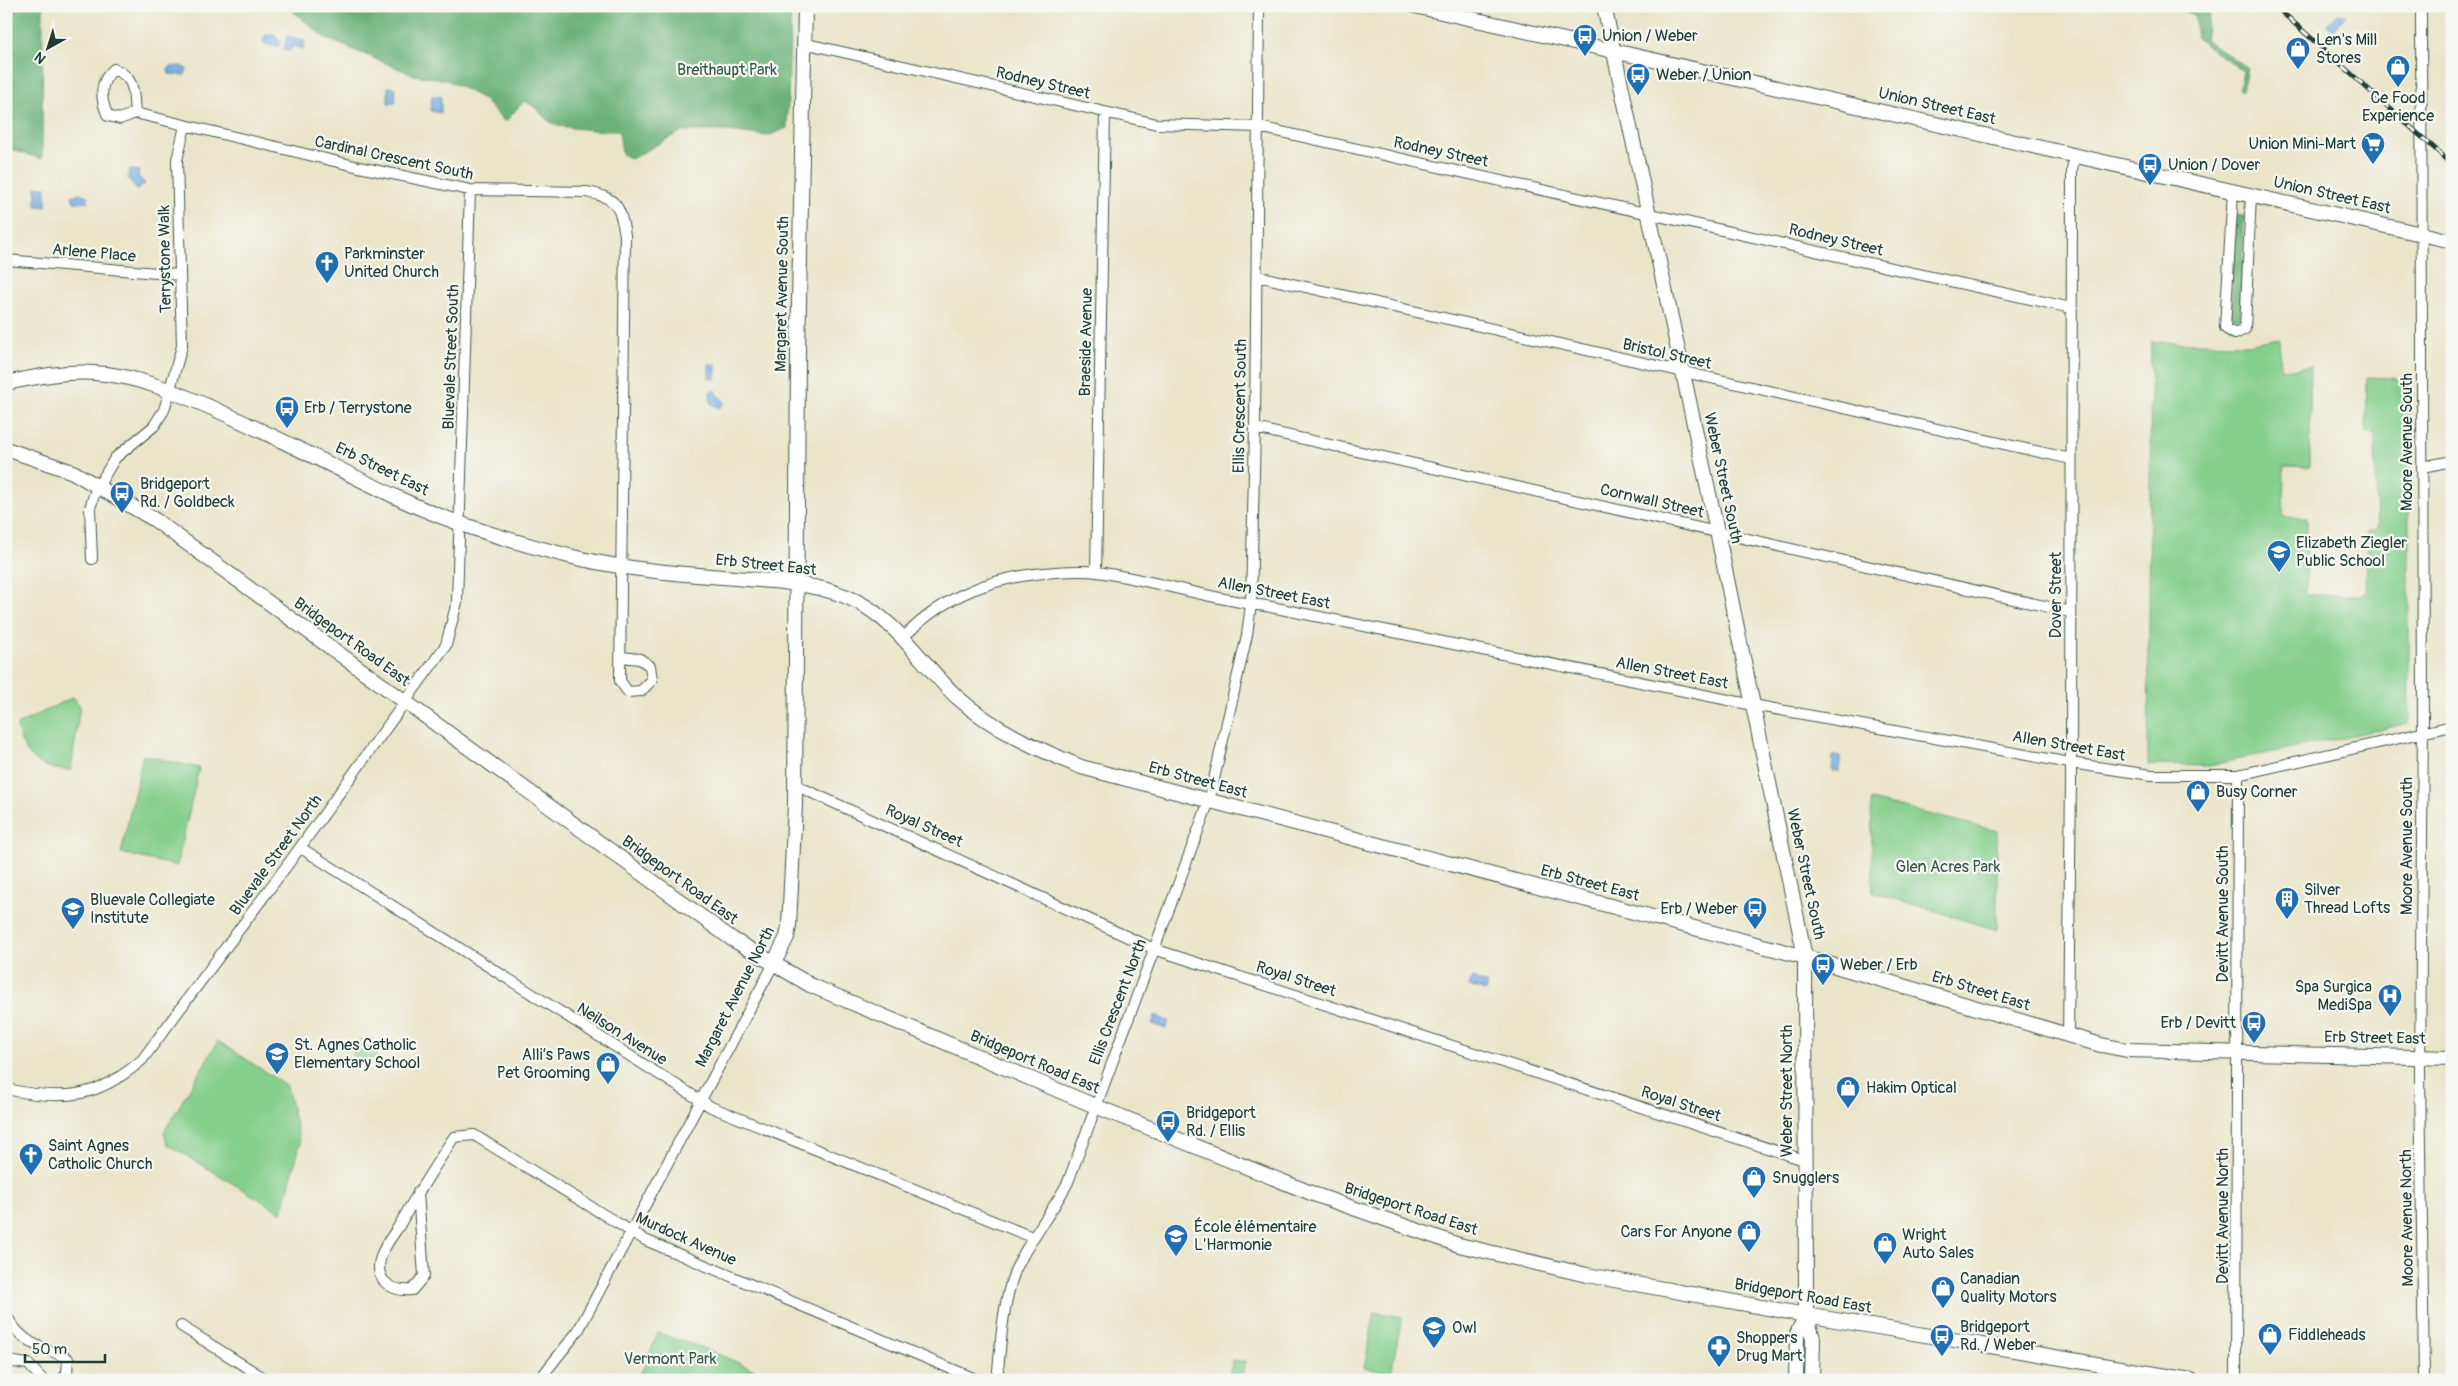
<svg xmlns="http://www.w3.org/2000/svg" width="2458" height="1386" font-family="Pangolin,sans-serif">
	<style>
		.green { fill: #85cf8c; stroke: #528660 }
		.forest { fill: #6cb278; stroke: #467856 }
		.water { fill: #77ace5; stroke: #4b748c }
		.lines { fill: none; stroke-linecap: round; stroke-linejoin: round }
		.street-casing { stroke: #3d564a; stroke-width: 12 }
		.secondary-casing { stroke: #3d564a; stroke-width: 16 }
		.street { stroke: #fff; stroke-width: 10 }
		.secondary { stroke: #fff; stroke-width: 14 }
		.rail-casing { stroke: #1f3d34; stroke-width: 5 }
		.rail { stroke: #f6f6f2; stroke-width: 3; stroke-dasharray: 9; stroke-linecap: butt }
		.labels { text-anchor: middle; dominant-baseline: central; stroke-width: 4.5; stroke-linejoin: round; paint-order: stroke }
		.poi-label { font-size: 16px; fill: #1f3d34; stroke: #f6f6f2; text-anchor: start }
		.park-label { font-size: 16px; fill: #335a46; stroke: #f6f6f2 }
		.street-label { font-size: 16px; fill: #1f3d34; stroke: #f6f6f2 }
	</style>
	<rect width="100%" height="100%" fill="#f6f6f2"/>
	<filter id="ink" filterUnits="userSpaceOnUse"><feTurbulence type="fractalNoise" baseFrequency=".02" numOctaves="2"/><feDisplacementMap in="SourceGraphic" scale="10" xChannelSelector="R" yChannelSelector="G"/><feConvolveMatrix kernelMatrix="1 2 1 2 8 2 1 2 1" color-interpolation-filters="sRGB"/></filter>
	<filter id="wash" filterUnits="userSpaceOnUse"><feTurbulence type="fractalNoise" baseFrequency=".0096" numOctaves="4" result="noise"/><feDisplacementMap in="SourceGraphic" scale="20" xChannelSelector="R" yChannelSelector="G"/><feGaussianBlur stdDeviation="1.12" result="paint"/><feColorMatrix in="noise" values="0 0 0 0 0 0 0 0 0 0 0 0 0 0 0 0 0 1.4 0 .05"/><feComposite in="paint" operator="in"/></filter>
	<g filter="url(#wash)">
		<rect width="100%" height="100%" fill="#eae5c9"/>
		<path class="green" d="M2279 338 2281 370 2310 367V467L2284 466 2283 517 2307 518 2306 595H2366L2367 532 2377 530 2375 434H2366L2367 377 2409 379V723L2208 766 2148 765 2151 342 2247 344Z
			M73 697 80 706 71 770C40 771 21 755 17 725Z
			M143 755 199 768 177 866 121 853Z
			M1871 800 1997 831V930L1873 892Z
			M372 1038 377 1058 355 1063 350 1043Z
			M218 1041 287 1086 300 1144 282 1213 167 1144 164 1132Z
			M1375 1312 1402 1317 1391 1373 1364 1368Z
			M658 1333 706 1349 778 1380H635L643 1369Z
			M1233 1360 1245 1362 1243 1380H1228Z"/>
		<path class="forest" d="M6 6H43L42 159 6 148Z
			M287 6H791L787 128 768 136 727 131H682L631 159 622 154 619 131C605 131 563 129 552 123 541 117 540 108 524 101L505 122 482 98 447 80 414 75 325 38Z
			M2185 6H2211L2205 39 2247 68 2242 91 2239 89 2243 71 2196 38V16L2184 11Z
			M2236 215 2244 216 2240 327H2230Z"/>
		<path class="water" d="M2338 13 2346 16 2332 31 2327 25Z
			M266 35H275L281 43 277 47 265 44 263 39Z
			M287 36 305 41 303 49 292 46 290 51 284 50Z
			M181 66 187 69 185 75 169 74 168 70 170 67Z
			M388 87 396 88 395 103H388Z
			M432 96H441V113L431 111Z
			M129 170 139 171 138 176 145 184 137 190 128 178Z
			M36 187H46V207L36 206Z
			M79 193 88 196 87 202H74L72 196Z
			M709 364H716V379L709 378Z
			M716 390 718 396 724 401 723 405 719 408 711 404 710 392Z
			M1833 756H1840V771H1832Z
			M1472 978 1487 984 1485 991 1469 986Z
			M1155 1016 1169 1021 1166 1029 1152 1024Z"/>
	</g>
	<g filter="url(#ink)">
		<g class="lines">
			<defs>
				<path id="street" d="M2421 6 2423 721 2420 1073 2424 1380
					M803 43 1157 124 1259 127 2071 308
					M135 113C133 92 136 78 114 69 99 81 100 99 108 116L120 119 135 113 359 167 470 190 586 192C617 197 620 206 625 235L620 681 628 692 641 691 652 680 650 666 640 659 621 657
					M2233 191 2225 328 2235 334 2245 329 2251 195
					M6 260 180 275
					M1257 276 2071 459
					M1255 428 2071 612
					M2422 467 2452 461
					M92 559 90 508 95 492 115 458 154 426 164 410 182 346 177 160 185 126
					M1096 571 1105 113
					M903 638C945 594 995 576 1056 572 1069 571 1084 570 1097 572 1154 580 1209 599 1266 606L1753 705 2070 763 2151 775H2238L2452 726
					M795 785 1154 949 1804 1160
					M301 848 711 1107 1032 1237
					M2068 1035 2071 781 2072 170 2075 154
					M6 1089C63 1101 97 1099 142 1060L291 860 446 645 457 602 470 190
					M418 1192 424 1276 412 1290C391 1292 373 1280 381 1256 385 1245 393 1235 399 1226 416 1195 435 1166 454 1137L474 1135 645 1240 978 1380
					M6 1315C14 1330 26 1342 43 1348 52 1352 59 1353 68 1359L67 1373 62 1380
					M181 1326 267 1380
					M6 1361 28 1364 43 1380
					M539 1380 578 1331 773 965
					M997 1380C1001 1344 1002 1305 1015 1271 1029 1239 1052 1213 1068 1182L1209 801 1247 635 1251 604 1255 428 1259 6
					M2236 1380 2238 775
					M2449 1380 2452 1379"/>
				<path id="secondary" d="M1415 6 2452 241
					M1604 6 1717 531 1805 957 1806 1301V1315L1813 1338 1812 1380
					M6 383C35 377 65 371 94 373 135 375 175 392 212 408 275 436 336 468 398 498 455 525 516 543 577 558 629 570 682 574 735 578 776 582 818 582 856 601 898 622 924 667 958 698 994 730 1036 748 1081 767L1805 957 2101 1045 2127 1050 2452 1058
					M6 449 73 472 155 520 732 939 810 985 1095 1106 1316 1195 1459 1245 1587 1275 1806 1315 2191 1380
					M773 965 787 937 789 926 795 805 798 353 805 6
					M1796 1380 1797 1334 1806 1315"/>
			</defs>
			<use href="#street" class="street-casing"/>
			<use href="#secondary" class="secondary-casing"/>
			<use href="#street" class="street"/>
			<use href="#secondary" class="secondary"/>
			<defs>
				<path id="rail" d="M2275 6 2452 164"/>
			</defs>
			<use href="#rail" class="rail-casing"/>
			<use href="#rail" class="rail"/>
		</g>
	</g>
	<defs>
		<symbol id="bus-pin" viewBox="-11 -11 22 30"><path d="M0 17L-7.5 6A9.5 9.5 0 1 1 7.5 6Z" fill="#1f6fb2" stroke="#f6f6f2"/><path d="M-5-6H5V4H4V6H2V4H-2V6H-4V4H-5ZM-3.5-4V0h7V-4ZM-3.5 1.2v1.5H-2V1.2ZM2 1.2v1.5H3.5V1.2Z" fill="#fff"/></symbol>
		<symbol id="shop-pin" viewBox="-11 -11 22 30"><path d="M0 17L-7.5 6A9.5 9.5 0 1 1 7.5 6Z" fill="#1f6fb2" stroke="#f6f6f2"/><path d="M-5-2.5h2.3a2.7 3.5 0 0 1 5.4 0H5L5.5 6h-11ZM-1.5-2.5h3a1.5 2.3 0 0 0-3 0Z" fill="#fff"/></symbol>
		<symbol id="supermarket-pin" viewBox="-11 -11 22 30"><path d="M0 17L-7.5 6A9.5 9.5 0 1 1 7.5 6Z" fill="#1f6fb2" stroke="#f6f6f2"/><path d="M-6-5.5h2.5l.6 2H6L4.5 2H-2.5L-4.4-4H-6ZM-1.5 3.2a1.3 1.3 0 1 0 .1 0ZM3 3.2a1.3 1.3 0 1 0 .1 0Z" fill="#fff"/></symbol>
		<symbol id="church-pin" viewBox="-11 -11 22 30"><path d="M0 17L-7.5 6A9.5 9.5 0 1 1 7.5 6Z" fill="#1f6fb2" stroke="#f6f6f2"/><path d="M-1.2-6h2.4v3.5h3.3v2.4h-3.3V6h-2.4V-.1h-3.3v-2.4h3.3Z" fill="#fff"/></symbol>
		<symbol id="school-pin" viewBox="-11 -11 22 30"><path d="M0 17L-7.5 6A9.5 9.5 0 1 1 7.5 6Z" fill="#1f6fb2" stroke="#f6f6f2"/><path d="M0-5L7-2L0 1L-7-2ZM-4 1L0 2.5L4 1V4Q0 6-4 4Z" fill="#fff"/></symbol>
		<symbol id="building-pin" viewBox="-11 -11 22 30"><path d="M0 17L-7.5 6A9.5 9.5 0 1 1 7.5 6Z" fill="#1f6fb2" stroke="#f6f6f2"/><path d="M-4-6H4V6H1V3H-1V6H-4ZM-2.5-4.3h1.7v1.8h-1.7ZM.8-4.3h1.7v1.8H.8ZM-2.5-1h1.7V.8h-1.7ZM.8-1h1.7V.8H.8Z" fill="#fff"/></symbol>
		<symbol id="hospital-pin" viewBox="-11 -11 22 30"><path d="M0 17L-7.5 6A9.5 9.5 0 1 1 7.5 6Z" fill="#1f6fb2" stroke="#f6f6f2"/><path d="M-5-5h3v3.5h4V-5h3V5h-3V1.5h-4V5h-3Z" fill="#fff"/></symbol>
		<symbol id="pharmacy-pin" viewBox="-11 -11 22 30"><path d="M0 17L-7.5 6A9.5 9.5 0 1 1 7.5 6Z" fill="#1f6fb2" stroke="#f6f6f2"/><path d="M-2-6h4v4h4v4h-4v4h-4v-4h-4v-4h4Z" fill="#fff"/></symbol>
	</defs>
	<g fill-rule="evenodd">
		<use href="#bus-pin" x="1571" y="22" width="28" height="38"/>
		<use href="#shop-pin" x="2284" y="35" width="28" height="38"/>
		<use href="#shop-pin" x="2384" y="53" width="28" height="38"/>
		<use href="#bus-pin" x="1624" y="61" width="28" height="38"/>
		<use href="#supermarket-pin" x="2359" y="130" width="28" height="38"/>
		<use href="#bus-pin" x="2136" y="151" width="28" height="38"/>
		<use href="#church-pin" x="313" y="249" width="28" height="38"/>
		<use href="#bus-pin" x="273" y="394" width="28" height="38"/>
		<use href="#bus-pin" x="108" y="479" width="28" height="38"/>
		<use href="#school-pin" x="2265" y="538" width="28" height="38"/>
		<use href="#shop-pin" x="2184" y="778" width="28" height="38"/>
		<use href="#building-pin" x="2273" y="885" width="28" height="38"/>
		<use href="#school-pin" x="59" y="895" width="28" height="38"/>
		<use href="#bus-pin" x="1741" y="895" width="28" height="38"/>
		<use href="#bus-pin" x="1809" y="951" width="28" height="38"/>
		<use href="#hospital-pin" x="2376" y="982" width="28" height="38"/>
		<use href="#bus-pin" x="2240" y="1009" width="28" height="38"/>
		<use href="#school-pin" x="263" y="1040" width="28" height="38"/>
		<use href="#shop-pin" x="594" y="1050" width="28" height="38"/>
		<use href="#shop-pin" x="1834" y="1074" width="28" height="38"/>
		<use href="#bus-pin" x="1154" y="1108" width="28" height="38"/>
		<use href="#church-pin" x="17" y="1141" width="28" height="38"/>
		<use href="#shop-pin" x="1740" y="1164" width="28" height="38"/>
		<use href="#shop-pin" x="1735" y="1218" width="28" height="38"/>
		<use href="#school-pin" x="1162" y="1222" width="28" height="38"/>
		<use href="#shop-pin" x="1871" y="1230" width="28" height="38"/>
		<use href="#shop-pin" x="1929" y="1274" width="28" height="38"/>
		<use href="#school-pin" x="1420" y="1314" width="28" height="38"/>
		<use href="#shop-pin" x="2256" y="1321" width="28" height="38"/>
		<use href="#bus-pin" x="1928" y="1322" width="28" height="38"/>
		<use href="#pharmacy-pin" x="1705" y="1333" width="28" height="38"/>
	</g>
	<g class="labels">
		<g class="poi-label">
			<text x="1602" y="36">Union / Weber</text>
			<text x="2316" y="40">Len's Mill<tspan x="2316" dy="18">Stores</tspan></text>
			<text x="1656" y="75">Weber / Union</text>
			<text x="2398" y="98" text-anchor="middle">Ce Food<tspan x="2398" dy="18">Experience</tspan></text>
			<text x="2356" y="144" text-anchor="end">Union Mini-Mart</text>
			<text x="2168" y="165">Union / Dover</text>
			<text x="344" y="254">Parkminster<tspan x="344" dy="18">United Church</tspan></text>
			<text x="304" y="408">Erb / Terrystone</text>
			<text x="140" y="484">Bridgeport<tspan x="140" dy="18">Rd. / Goldbeck</tspan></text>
			<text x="2296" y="543">Elizabeth Ziegler<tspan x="2296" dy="18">Public School</tspan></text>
			<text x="2216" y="792">Busy Corner</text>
			<text x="2304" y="890">Silver<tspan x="2304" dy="18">Thread Lofts</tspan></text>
			<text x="90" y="900">Bluevale Collegiate<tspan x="90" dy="18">Institute</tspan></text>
			<text x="1738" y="909" text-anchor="end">Erb / Weber</text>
			<text x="1840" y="965">Weber / Erb</text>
			<text x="2372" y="987" text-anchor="end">Spa Surgica<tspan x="2372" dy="18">MediSpa</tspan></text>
			<text x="2236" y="1023" text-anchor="end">Erb / Devitt</text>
			<text x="294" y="1045">St. Agnes Catholic<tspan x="294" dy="18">Elementary School</tspan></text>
			<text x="590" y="1055" text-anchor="end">Alli’s Paws<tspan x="590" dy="18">Pet Grooming</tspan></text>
			<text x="1866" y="1088">Hakim Optical</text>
			<text x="1186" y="1113">Bridgeport<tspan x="1186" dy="18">Rd. / Ellis</tspan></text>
			<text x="48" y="1146">Saint Agnes<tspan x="48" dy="18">Catholic Church</tspan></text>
			<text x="1772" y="1178">Snugglers</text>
			<text x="1194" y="1227">École élémentaire<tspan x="1194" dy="18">L'Harmonie</tspan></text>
			<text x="1732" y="1232" text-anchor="end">Cars For Anyone</text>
			<text x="1902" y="1235">Wright<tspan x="1902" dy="18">Auto Sales</tspan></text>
			<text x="1960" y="1279">Canadian<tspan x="1960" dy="18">Quality Motors</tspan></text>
			<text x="1960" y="1327">Bridgeport<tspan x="1960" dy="18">Rd. / Weber</tspan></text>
			<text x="1452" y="1328">Owl</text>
			<text x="2288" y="1335">Fiddleheads</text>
			<text x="1736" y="1338">Shoppers<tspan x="1736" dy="18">Drug Mart</tspan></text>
		</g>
		<g class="park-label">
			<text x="727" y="70">Breithaupt Park</text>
			<text x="1948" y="867">Glen Acres Park</text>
			<text x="670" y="1359">Vermont Park</text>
		</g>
		<g class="street-label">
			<text transform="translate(1043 83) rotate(13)">Rodney Street</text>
			<text transform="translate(1937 106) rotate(13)">Union Street East</text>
			<text transform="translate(1441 152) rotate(12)">Rodney Street</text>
			<text transform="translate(394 158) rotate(12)">Cardinal Crescent South</text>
			<text transform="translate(2332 195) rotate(13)">Union Street East</text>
			<text transform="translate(1836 240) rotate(13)">Rodney Street</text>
			<text transform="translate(94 253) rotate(5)">Arlene Place</text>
			<text transform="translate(165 259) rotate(-91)">Terrystone Walk</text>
			<text transform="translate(782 294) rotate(-89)">Margaret Avenue South</text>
			<text transform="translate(1086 342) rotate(-89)">Braeside Avenue</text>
			<text transform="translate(1667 354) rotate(13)">Bristol Street</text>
			<text transform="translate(451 357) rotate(-88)">Bluevale Street South</text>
			<text transform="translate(1240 406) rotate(-89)">Ellis Crescent South</text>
			<text transform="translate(2407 442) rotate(-90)">Moore Avenue South</text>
			<text transform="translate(382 469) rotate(26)">Erb Street East</text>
			<text transform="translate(1723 478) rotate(78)">Weber Street South</text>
			<text transform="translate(1652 501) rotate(13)">Cornwall Street</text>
			<text transform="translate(766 565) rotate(6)">Erb Street East</text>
			<text transform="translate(1274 593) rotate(11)">Allen Street East</text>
			<text transform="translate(2056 595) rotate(-90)">Dover Street</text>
			<text transform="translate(352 642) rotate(36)">Bridgeport Road East</text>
			<text transform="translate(1672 673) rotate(11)">Allen Street East</text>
			<text transform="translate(2069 746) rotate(10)">Allen Street East</text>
			<text transform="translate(1198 780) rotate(15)">Erb Street East</text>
			<text transform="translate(924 826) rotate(24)">Royal Street</text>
			<text transform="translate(2407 846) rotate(-90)">Moore Avenue South</text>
			<text transform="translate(276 855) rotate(-54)">Bluevale Street North</text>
			<text transform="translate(1806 874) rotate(78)">Weber Street South</text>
			<text transform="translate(680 880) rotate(36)">Bridgeport Road East</text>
			<text transform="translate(1590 883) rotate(15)">Erb Street East</text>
			<text transform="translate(2223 914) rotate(-90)">Devitt Avenue South</text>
			<text transform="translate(1296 979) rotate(18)">Royal Street</text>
			<text transform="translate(1981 991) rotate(17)">Erb Street East</text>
			<text transform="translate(735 997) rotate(-63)">Margaret Avenue North</text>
			<text transform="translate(1118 1002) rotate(-69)">Ellis Crescent North</text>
			<text transform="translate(622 1034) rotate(32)">Neilson Avenue</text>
			<text transform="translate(2375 1038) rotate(1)">Erb Street East</text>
			<text transform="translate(1035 1062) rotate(23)">Bridgeport Road East</text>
			<text transform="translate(1787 1091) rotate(-90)">Weber Street North</text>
			<text transform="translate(1681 1104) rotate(18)">Royal Street</text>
			<text transform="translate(1411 1209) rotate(18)">Bridgeport Road East</text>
			<text transform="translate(2223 1216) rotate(-90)">Devitt Avenue North</text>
			<text transform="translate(2407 1218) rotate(-91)">Moore Avenue North</text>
			<text transform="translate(686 1239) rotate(24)">Murdock Avenue</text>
			<text transform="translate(1803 1296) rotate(10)">Bridgeport Road East</text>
		</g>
	</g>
	<rect width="2458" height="1386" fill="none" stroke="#f6f6f2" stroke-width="25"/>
	<g transform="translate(48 48) rotate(219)" stroke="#f6f6f2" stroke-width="4" paint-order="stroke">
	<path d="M0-4L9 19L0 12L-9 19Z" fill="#1f3d34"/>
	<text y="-8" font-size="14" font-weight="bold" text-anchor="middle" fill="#1f3d34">N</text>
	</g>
	<path d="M25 1354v8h80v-8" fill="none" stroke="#1f3d34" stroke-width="2.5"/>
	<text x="32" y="1354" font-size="15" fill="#1f3d34" stroke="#f6f6f2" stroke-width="4" paint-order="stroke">50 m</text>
</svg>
